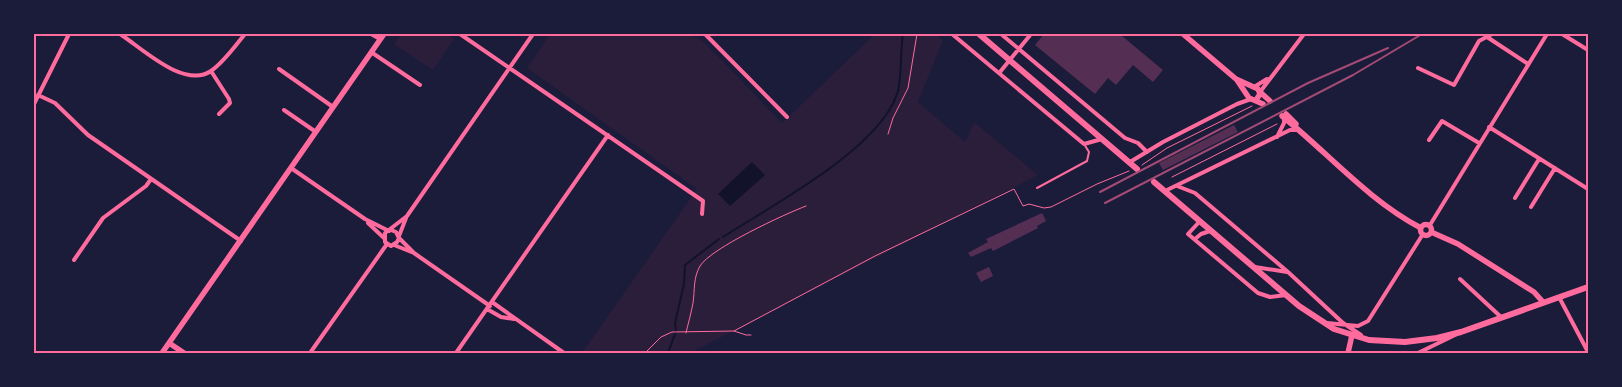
<svg xmlns="http://www.w3.org/2000/svg" width="1622" height="387" font-family="'IBM Plex Sans',sans-serif">
	<style>
		.green { fill: #2a1e3b }
		.water { fill: #12122b }
		.lines { fill: none; stroke-linecap: round; stroke-linejoin: round }
		.stream { stroke: #12122b; stroke-width: 2 }
		.building { fill: #542f53 }
		.path { stroke: #ff6b9d; stroke-width: 1 }
		.service { stroke: #ff6b9d; stroke-width: 2 }
		.minor { stroke: #ff6b9d; stroke-width: 4 }
		.secondary { stroke: #ff6b9d; stroke-width: 5.5 }
		.trunk { stroke: #ff6b9d; stroke-width: 6 }
		.rail { stroke: #a44b75; stroke-width: 2 }
		.neatline { fill: none; stroke: #ff6b9d; stroke-width: 2 }
	</style>
	<rect width="100%" height="100%" fill="#1b1b3a"/>
	<path class="green" d="M401 34H447L454 39 433 70 394 44Z
		M550 34H690L705 43 782 123 875 34H936L943 40 918 102 965 142 974 122 1038 175 690 353H582L697 189 527 68Z"/>
	<path class="water" d="M752 162 765 175 730 206 718 194Z"/>
	<g class="lines">
		<path class="stream" d="M723 237C771 206 879 149 897 94 902 82 900 49 903 34
			M668 353 676 331 675 323 684 284 685 265 719 239"/>
	</g>
	<path class="building" d="M1044 34H1124L1122 36 1163 70 1153 82 1133 65 1116 85 1108 78 1095 94 1035 45Z
		M1234 125 1238 132 1163 170 1159 163Z
		M1042 213 1046 221 1037 226 1038 228 993 251 991 248 971 257 968 253 988 242 986 239Z
		M989 267 993 276 981 282 976 273Z"/>
	<g class="lines">
		<path class="path" d="M888 134 893 118 908 88 917 34
			M1142 165 1167 148 1252 106
			M1172 177 1277 124
			M734 331 875 256 1014 189 1023 206 1029 204 1044 208 1051 207 1097 184 1129 171
			M686 333C688 324 691 314 693 303 695 290 693 278 700 266 711 248 785 214 806 206
			M645 353 661 337 672 332 734 331 746 335H751"/>
		<path class="service" d="M1037 188 1087 161 1089 152 1084 144"/>
		<path class="minor" d="M120 34C143 49 184 89 211 71 224 62 235 46 245 34
			M371 34 380 39
			M460 34 703 201 702 214
			M705 34 787 117
			M952 34 1084 144 1102 139
			M1001 34 1125 138 1138 143 1147 152
			M1562 34 1588 50
			M1487 37 1528 64
			M371 52 420 85
			M1418 68 1454 85 1479 41 1492 34
			M279 69 333 107
			M211 71 229 99 230 103 219 114
			M1000 72 1031 34
			M1254 87 1267 79
			M1260 92 1304 34
			M38 95 55 103 88 135 241 241
			M34 104 69 34
			M284 110 316 132
			M1489 127 1588 189
			M1277 137 1284 123V118
			M1429 140 1442 121 1479 143
			M1130 162 1163 142 1237 104 1251 99
			M291 168 365 219 389 231
			M1177 186 1195 193 1288 272 1343 323 1361 335
			M1165 191 1290 130H1298
			M1515 198 1539 159
			M1531 207 1555 168
			M1200 221 1188 234 1258 293 1270 297 1286 295
			M368 223 384 238
			M1430 225 1547 34
			M391 230 396 232 399 238 397 242 391 246 385 242V233L407 216 533 34
			M399 236 406 218
			M399 238 413 252
			M1195 239 1201 234 1210 231
			M394 245 414 253 490 306
			M74 260 103 218 146 186 151 179
			M1255 267 1287 272
			M1460 279 1501 317
			M1559 297 1588 352
			M492 302 564 353
			M487 309 501 317 514 319
			M1327 323 1358 326 1368 321 1423 234
			M310 353 387 244
			M456 353 608 135
			M1418 353 1455 335"/>
		<path class="secondary" d="M1183 34 1236 79 1258 89 1260 94 1256 100
			M1237 80 1249 98 1263 104
			M1260 92 1270 101
			M1286 114 1296 124
			M1282 116C1328 153 1368 200 1421 228
			M1420.5 230a5.5 5.5 0 1 1 11 0a5.5 5.5 0 1 1-11 0Z
			M1431 232 1458 244 1534 292 1543 302
			M169 343 184 353
			M162 353 384 34
			M1348 353 1352 335"/>
		<path class="trunk" d="M979 34 1137 169
			M1154 182 1299 306 1334 329 1369 340 1405 342 1437 338 1461 332 1588 287"/>
		<path class="rail" d="M1100 192 1308 83 1388 48
			M1105 203 1353 75 1422 34"/>
	</g>
	<rect width="1622" height="387" fill="none" stroke="#1b1b3a" stroke-width="70"/>
	<rect x="35" y="35" width="1552" height="317" class="neatline"/>
</svg>
